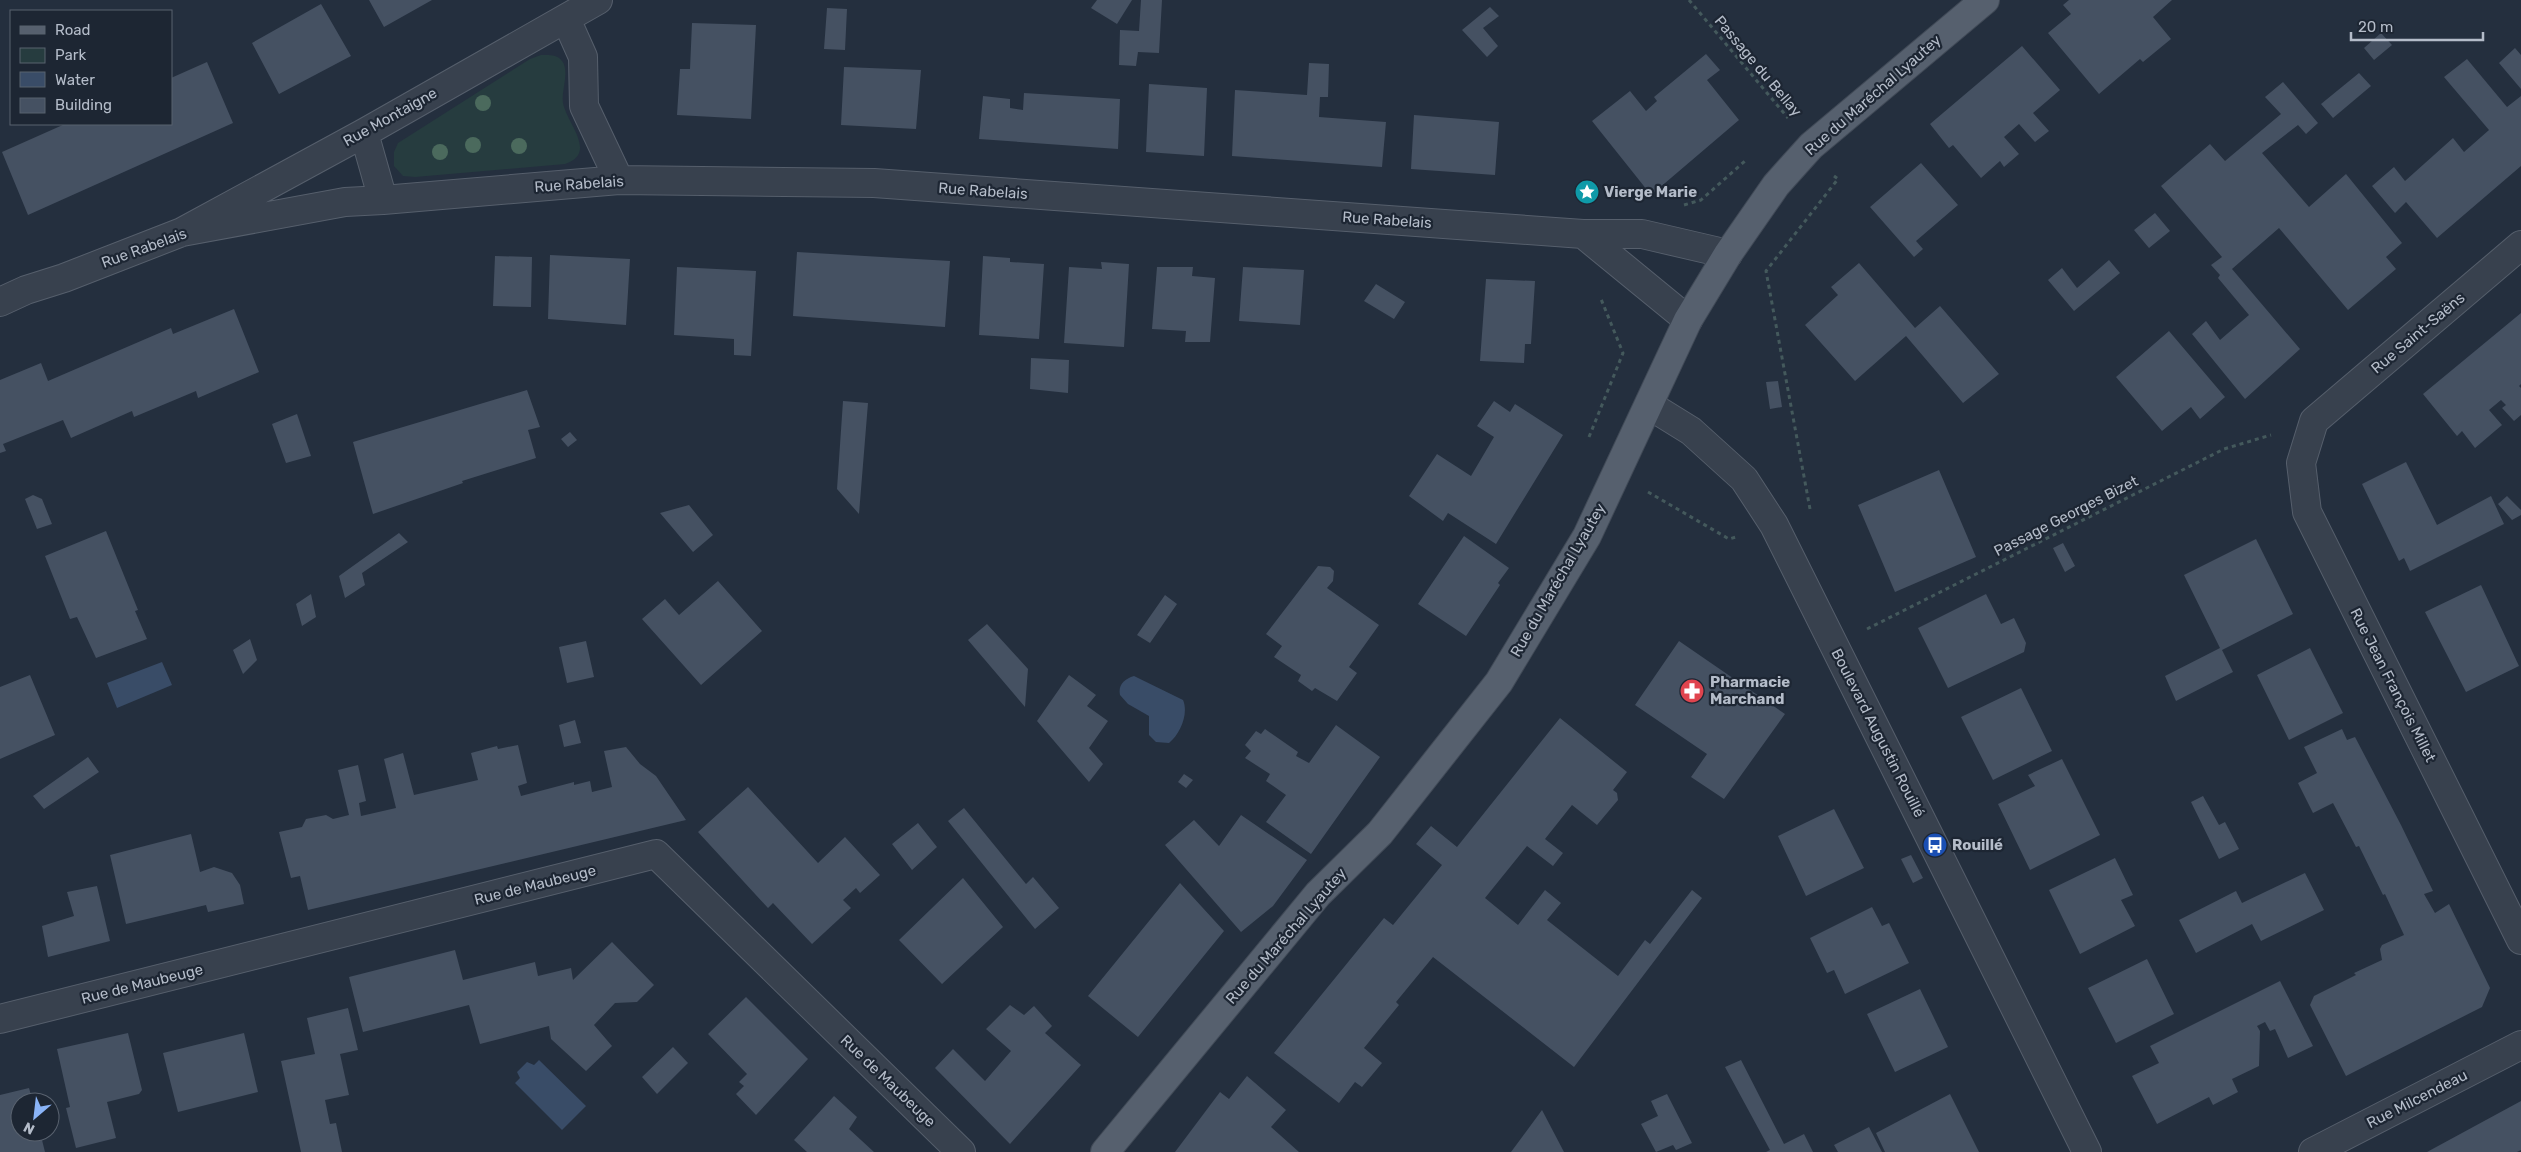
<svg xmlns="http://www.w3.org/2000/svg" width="2521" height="1152" font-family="Rubik,sans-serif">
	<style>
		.green { fill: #263c3f }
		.water { fill: #394c67 }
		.building { fill: #455162 }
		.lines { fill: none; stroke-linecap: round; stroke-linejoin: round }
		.minor-casing { stroke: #565f6c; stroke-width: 30 }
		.major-casing { stroke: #414a57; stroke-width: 30 }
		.path { stroke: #44595c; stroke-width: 3; stroke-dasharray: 4 4; stroke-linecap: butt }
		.minor { stroke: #38414e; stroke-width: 28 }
		.major { stroke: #56606e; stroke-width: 28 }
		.tree { fill: #4b6a5d }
		.labels { text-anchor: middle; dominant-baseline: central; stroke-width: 4.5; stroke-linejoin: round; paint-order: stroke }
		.street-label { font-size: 15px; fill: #b4bcc9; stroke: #1d2633 }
		.poi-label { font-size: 15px; font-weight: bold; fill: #b4bcc9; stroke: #1d2633; text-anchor: start }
	</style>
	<rect width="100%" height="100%" fill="#242f3e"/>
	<path class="green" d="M541 55C549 55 557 54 562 61 570 71 561 91 563 103 567 124 598 153 565 164L415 177 403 176 394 166V152L398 143 530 59Z"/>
	<path class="water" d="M162 662 172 685 117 708 107 683Z
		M1134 676 1183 700C1189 714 1180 734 1169 743L1156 742 1149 735V716L1128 704 1120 695C1118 685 1124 679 1134 676Z
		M539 1060 586 1106 562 1130 515 1083 520 1078 517 1072 527 1062 534 1065Z"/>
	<path class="building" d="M369 0H432L384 27Z
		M1097 0H1132L1117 24 1091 8Z
		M1141 0H1162L1159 53 1138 52 1136 66 1119 65 1120 30 1139 31Z
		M2069 0H2172L2153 17 2171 39 2143 62 2140 59 2099 94 2048 33 2071 14 2063 5Z
		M321 4 351 56 279 94 252 43Z
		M1490 7 1499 16 1483 28 1498 46 1487 57 1462 30Z
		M827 8 847 9 845 50 824 49Z
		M692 23 756 25 751 119 677 115 680 69H690Z
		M2381 33 2392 45 2374 60 2364 48Z
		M2022 46 2060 90 2033 113 2049 131 2035 142 2019 124 2004 137 2019 154 2004 167 2000 161 1981 178 1953 145 1949 148 1930 124Z
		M2515 48 2521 55V89L2499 63Z
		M1706 54 1720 70 1707 80 1739 120 1651 195 1592 121 1630 91 1646 111 1657 101 1654 97Z
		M2467 59 2507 107 2521 96V166L2437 238 2406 202 2395 213 2372 186 2394 167 2405 181 2453 138 2464 152 2489 130 2444 77Z
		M207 62 233 123 28 215 2 152 65 124H171V78Z
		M1309 63 1329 64 1328 97H1320L1319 117 1386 122 1382 167 1232 156 1235 90 1307 95Z
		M844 67 921 70 916 129 841 125Z
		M2359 73 2371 86 2333 118 2321 104Z
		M2283 82 2318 123 2306 134 2298 125 2262 153 2309 207 2346 174 2402 243 2386 257 2396 269 2348 310 2279 228 2232 269 2300 349 2245 399 2192 334 2206 321 2220 340 2249 315 2218 278 2220 275 2211 265 2222 257 2161 186 2210 144 2225 161 2281 114 2265 97Z
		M1149 84 1207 88 1204 156 1146 152Z
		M1024 93 1120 99 1118 149 979 139 983 96 1010 99V108L1023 110Z
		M1414 115 1499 122 1495 175 1411 169Z
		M1921 163 1958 205 1916 241 1923 249 1914 257 1870 207Z
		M2155 213 2170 231 2149 248 2134 230Z
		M797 252 950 261 945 327 793 316Z
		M550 255 630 259 626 325 548 319Z
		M495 256 532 257 531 307 493 306Z
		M983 256 1010 258V262L1044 264 1039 339 979 335Z
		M2109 260 2120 273 2074 311 2048 280 2062 268 2077 288Z
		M1101 262 1129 264 1124 347 1064 343 1069 267 1102 269Z
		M1859 263 1915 328 1940 306 1999 374 1963 403 1906 336 1855 381 1805 325 1838 295 1831 287Z
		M677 267 756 271 751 356 734 355V339L674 335Z
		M1157 267H1193L1192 276 1215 278 1210 342H1185L1186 331 1152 329Z
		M1243 267 1304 270 1300 325 1239 321Z
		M1486 279 1535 281 1531 344H1525L1524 363 1480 361Z
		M1376 284 1405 302 1394 319 1364 301Z
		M234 309 259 372 198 398 196 391 134 417 132 411 71 438 63 420 3 444 6 451 0 453V380L41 363 48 381 171 328 173 334Z
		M2521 313V384L2519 386 2521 388V415L2514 421 2502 408 2506 405 2501 400 2489 410 2502 425 2475 448 2462 431 2457 436 2423 394Z
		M2169 331 2225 397 2200 419 2191 407 2162 431 2116 377Z
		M1031 358 1069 360 1068 393 1030 389Z
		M1778 381 1782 407 1770 409 1766 382Z
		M527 390 540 427 528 430 536 458 462 481 463 483 373 514 353 442Z
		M843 401 868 403 859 514 837 489Z
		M1494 401 1510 412 1515 404 1563 435 1496 544 1448 513 1443 521 1409 496 1437 454 1471 476 1494 437 1477 426Z
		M297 414 311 456 286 463 272 424Z
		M570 432 577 440 568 447 561 439Z
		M2406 462 2437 525 2491 496 2504 524 2410 571 2404 558 2399 561 2362 484Z
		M1939 470 1976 557 1895 592 1858 505Z
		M33 495 42 499 52 524 37 529 25 499Z
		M2507 496 2521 510V515L2512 520 2498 504Z
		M689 505 713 535 693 552 660 513Z
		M106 531 138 610 135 611 147 639 96 658 77 617 70 619 45 556Z
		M399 533 408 542 362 573 365 585 345 598 339 576Z
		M1464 536 1509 568 1498 583 1500 585 1466 636 1418 604Z
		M2256 539 2293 614 2222 650 2233 672 2176 701 2165 676 2220 648 2184 575Z
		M2063 543 2075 566 2065 572 2053 548Z
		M1318 566 1330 567 1334 571 1333 581 1327 588 1379 625 1349 667 1357 673 1337 701 1315 688 1312 691 1298 681 1301 675 1274 657 1282 646 1266 634Z
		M718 581 762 631 701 685 642 619 665 599 679 615Z
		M2481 585 2519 666 2466 692 2425 612Z
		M311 594 316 617 302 626 296 604Z
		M1986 594 2001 624 2014 618 2026 643 2024 652 1948 688 1918 628Z
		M1165 595 1177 604 1150 643 1137 635Z
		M987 624 1028 669 1025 707 968 640Z
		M250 639 257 660 243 674 233 650Z
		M586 641 594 677 567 683 559 647Z
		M1679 641 1785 714 1724 799 1691 777 1707 754 1635 705Z
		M2310 648 2343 713 2289 740 2257 675Z
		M30 675 55 735 0 759V687Z
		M1069 675 1096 695 1087 706 1108 721 1089 748 1103 764 1089 782 1037 721Z
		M2021 688 2052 751 1993 780 1961 717Z
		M1560 718 1627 772 1613 790 1617 793 1618 800 1597 825 1572 805 1545 839 1563 853 1553 866 1527 846 1485 898 1518 925 1545 890 1561 903 1547 920 1618 976 1645 940 1650 944 1692 890 1702 898 1574 1067 1433 957 1396 1002 1399 1005 1364 1048 1382 1063 1362 1087 1355 1082 1339 1103 1274 1053 1384 918 1393 925 1442 865 1416 844 1431 826 1457 847Z
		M575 720 581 743 564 747 559 725Z
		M1336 725 1380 757 1311 854 1266 822 1286 795 1266 781 1270 774 1245 758 1251 751 1245 745 1256 731 1261 734 1265 729 1298 752 1296 756 1309 763Z
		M2342 729 2347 740 2355 737 2401 825 2433 891 2424 894 2435 913 2449 904 2490 988 2482 1007 2346 1076 2310 1005 2314 996 2356 975 2354 973 2382 960 2380 949 2382 945 2404 935 2385 894 2383 895 2359 846 2356 847 2333 803 2313 813 2298 783 2317 773 2304 747Z
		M518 745 527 783 518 786 521 796 574 782V785L590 781 592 792 612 787 604 751 626 747 640 764 656 776 686 820 308 910 300 876 291 878 279 832 302 827 306 819 326 815 333 819 349 815 338 770 358 765 366 801 359 803 361 816 396 808 384 759 403 753 414 795 478 780 471 753 497 746 498 749Z
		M88 757 99 772 44 809 33 796Z
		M2062 759 2100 835 2030 870 1998 804 2035 786 2028 775Z
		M1184 774 1193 780 1186 788 1178 782Z
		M748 787 818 863 845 837 880 875 860 893 856 888 843 900 851 908 812 944 773 903 768 908 698 832Z
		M2203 796 2219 825 2225 822 2239 849 2219 859 2191 802Z
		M964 808 1026 884 1033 877 1059 908 1035 929 948 821Z
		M1834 809 1864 868 1806 896 1778 836Z
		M1241 815 1307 860 1273 906 1241 932 1165 845 1194 820 1219 846Z
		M918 823 937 847 912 870 892 844Z
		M191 834 200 872 214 867 232 873 240 885 244 904 208 912 206 905 126 924 110 855Z
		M1911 855 1923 878 1913 883 1901 859Z
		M2115 858 2133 895 2121 900 2135 926 2080 954 2049 890Z
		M2305 873 2324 910 2261 941 2252 924 2196 953 2179 920 2236 891 2242 903Z
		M963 878 1003 927 942 984 899 940Z
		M1180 883 1224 931 1138 1037 1088 996Z
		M97 886 110 941 48 957 42 926 74 916 67 892Z
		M1872 907 1882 926 1889 923 1909 963 1845 994 1834 970 1827 973 1810 938Z
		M612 942 654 985 637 1002 615 1003 594 1025 612 1046 586 1071 551 1039 549 1026 480 1044 469 1005 363 1032 349 977 455 950 463 980 535 962 538 976 571 968 573 980Z
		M2147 959 2174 1014 2116 1043 2088 988Z
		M2280 981 2313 1046 2288 1058 2275 1029 2270 1031 2265 1022 2257 1026 2260 1031 2259 1066 2232 1079 2238 1092 2213 1105 2209 1097 2157 1124 2132 1076 2159 1063 2150 1046Z
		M1920 989 1948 1047 1895 1072 1867 1014Z
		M746 997 808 1059 756 1115 736 1094 744 1086 739 1082 747 1074 708 1034Z
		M1010 1005 1024 1015 1034 1006 1052 1026 1045 1033 1081 1065 1010 1144 935 1068 953 1049 985 1081 1011 1051 986 1029Z
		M348 1008 358 1050 340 1054 349 1095 325 1100 330 1124 336 1123 342 1152H301L281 1061 315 1054 307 1018Z
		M128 1033 142 1090 139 1094 107 1102 116 1138 76 1148 66 1108 70 1107 57 1049Z
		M244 1033 258 1092 178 1112 163 1053Z
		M673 1047 688 1063 657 1094 642 1077Z
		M1741 1060 1784 1144 1804 1134 1813 1152H1766L1770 1150 1725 1067Z
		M1247 1076 1286 1110 1271 1127 1299 1152H1175L1220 1092 1229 1099Z
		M29 1088 33 1102H20V1132H40L45 1152H0V1095Z
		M1667 1094 1692 1143 1676 1150 1673 1145 1656 1152 1641 1124 1658 1116 1651 1101Z
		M1950 1094 1979 1152H1885L1876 1133Z
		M834 1096 857 1117 849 1129 874 1152H807L794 1140Z
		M2521 1101V1150L2517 1152H2427Z
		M1542 1110 1564 1152H1511Z
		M1869 1127 1882 1152H1838L1834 1145Z"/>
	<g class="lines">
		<defs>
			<path id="minor" d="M566 19 583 57 584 106 619 180
				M364 133 383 200 619 180 874 183 1583 234H1642L1728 254
				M182 232 364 133 598 0
				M1583 234 1688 320
				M2521 245 2314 421 2301 463 2307 512 2521 940
				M0 302 26 290 64 278 182 232 345 202 383 200
				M1649 405 1691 431 1744 479 1774 525 2087 1152
				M0 1019 656 854 961 1152
				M2313 1152 2521 1045"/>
			<path id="major" d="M1105 1152 1318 894 1380 833 1499 682 1587 536 1688 320 1728 254 1776 185 1811 146 1985 0"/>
		</defs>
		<use href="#minor" class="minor-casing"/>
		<use href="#major" class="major-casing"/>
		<path class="path" d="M1689 0 1788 118
			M1684 205 1701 200 1745 161
			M1589 437 1623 353 1601 299
			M1648 492 1729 539 1736 537
			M1810 509 1766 271 1838 179 1834 176
			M1867 629 2224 449 2271 435"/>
		<use href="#minor" class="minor"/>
		<use href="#major" class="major"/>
	</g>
	<g class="tree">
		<circle cx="483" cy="103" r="8"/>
		<circle cx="473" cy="145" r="8"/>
		<circle cx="519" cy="146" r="8"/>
		<circle cx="440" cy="152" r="8"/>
	</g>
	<defs>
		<symbol id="sight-disc" viewBox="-11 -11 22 22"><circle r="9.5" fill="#0f9aa8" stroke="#1d2633"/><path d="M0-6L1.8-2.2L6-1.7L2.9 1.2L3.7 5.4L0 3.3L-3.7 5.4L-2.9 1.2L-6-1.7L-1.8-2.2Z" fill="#fff"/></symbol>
		<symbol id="pharmacy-disc" viewBox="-11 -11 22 22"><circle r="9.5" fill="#e0444e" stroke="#1d2633"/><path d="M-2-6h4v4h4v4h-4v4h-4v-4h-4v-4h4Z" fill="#fff"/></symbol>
		<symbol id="bus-disc" viewBox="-11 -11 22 22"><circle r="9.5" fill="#1a4fb4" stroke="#1d2633"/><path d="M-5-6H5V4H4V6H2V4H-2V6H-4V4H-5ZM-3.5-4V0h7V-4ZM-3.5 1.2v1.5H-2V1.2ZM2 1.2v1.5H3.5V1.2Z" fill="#fff"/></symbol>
	</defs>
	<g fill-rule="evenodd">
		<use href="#sight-disc" x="1573" y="178" width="28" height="28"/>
		<use href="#pharmacy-disc" x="1678" y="677" width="28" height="28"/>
		<use href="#bus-disc" x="1921" y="831" width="28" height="28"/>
	</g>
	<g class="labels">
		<g class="street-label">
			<text transform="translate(1758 66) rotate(50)">Passage du Bellay</text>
			<text transform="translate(1873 95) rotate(-41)">Rue du Maréchal Lyautey</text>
			<text transform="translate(390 117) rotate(-29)">Rue Montaigne</text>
			<text transform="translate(579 184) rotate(-4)">Rue Rabelais</text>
			<text transform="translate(983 191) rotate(4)">Rue Rabelais</text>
			<text transform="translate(1387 220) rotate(4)">Rue Rabelais</text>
			<text transform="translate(144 248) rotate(-20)">Rue Rabelais</text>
			<text transform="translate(2418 333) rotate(-40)">Rue Saint-Saëns</text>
			<text transform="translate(2066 516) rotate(-27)">Passage Georges Bizet</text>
			<text transform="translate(1558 580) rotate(-60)">Rue du Maréchal Lyautey</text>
			<text transform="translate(2393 685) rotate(63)">Rue Jean François Millet</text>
			<text transform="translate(1878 733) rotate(63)">Boulevard Augustin Rouillé</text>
			<text transform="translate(535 885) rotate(-14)">Rue de Maubeuge</text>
			<text transform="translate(1286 936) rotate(-49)">Rue du Maréchal Lyautey</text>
			<text transform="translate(142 984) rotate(-14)">Rue de Maubeuge</text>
			<text transform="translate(888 1081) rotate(44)">Rue de Maubeuge</text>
			<text transform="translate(2417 1099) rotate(-27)">Rue Milcendeau</text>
		</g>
		<g class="poi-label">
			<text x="1604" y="192">Vierge Marie</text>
			<text x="1710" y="682">Pharmacie<tspan x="1710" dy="17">Marchand</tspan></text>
			<text x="1952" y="845">Rouillé</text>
		</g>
	</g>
	<rect x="10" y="10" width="162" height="115" fill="#1d2633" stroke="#59626f"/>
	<rect x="20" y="26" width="25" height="8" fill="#56606e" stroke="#59626f"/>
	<text x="55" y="35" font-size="15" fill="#b4bcc9">Road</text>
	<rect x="20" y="48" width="25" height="15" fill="#263c3f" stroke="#59626f"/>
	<text x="55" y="60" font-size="15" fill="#b4bcc9">Park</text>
	<rect x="20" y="72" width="25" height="15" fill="#394c67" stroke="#59626f"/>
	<text x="55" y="85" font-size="15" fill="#b4bcc9">Water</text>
	<rect x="20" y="98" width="25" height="15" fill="#455162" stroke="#59626f"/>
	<text x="55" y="110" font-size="15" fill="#b4bcc9">Building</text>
	<g transform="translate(35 1117) rotate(208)"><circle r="24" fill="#1d2633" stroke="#59626f"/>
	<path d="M0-4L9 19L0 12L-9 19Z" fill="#8ab4f8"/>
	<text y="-8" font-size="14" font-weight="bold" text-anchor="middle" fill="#b4bcc9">N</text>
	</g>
	<path d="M2351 32v8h132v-8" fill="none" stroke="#b4bcc9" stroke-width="2.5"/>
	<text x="2358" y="32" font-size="15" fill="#b4bcc9" stroke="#1d2633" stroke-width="4" paint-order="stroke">20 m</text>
</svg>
